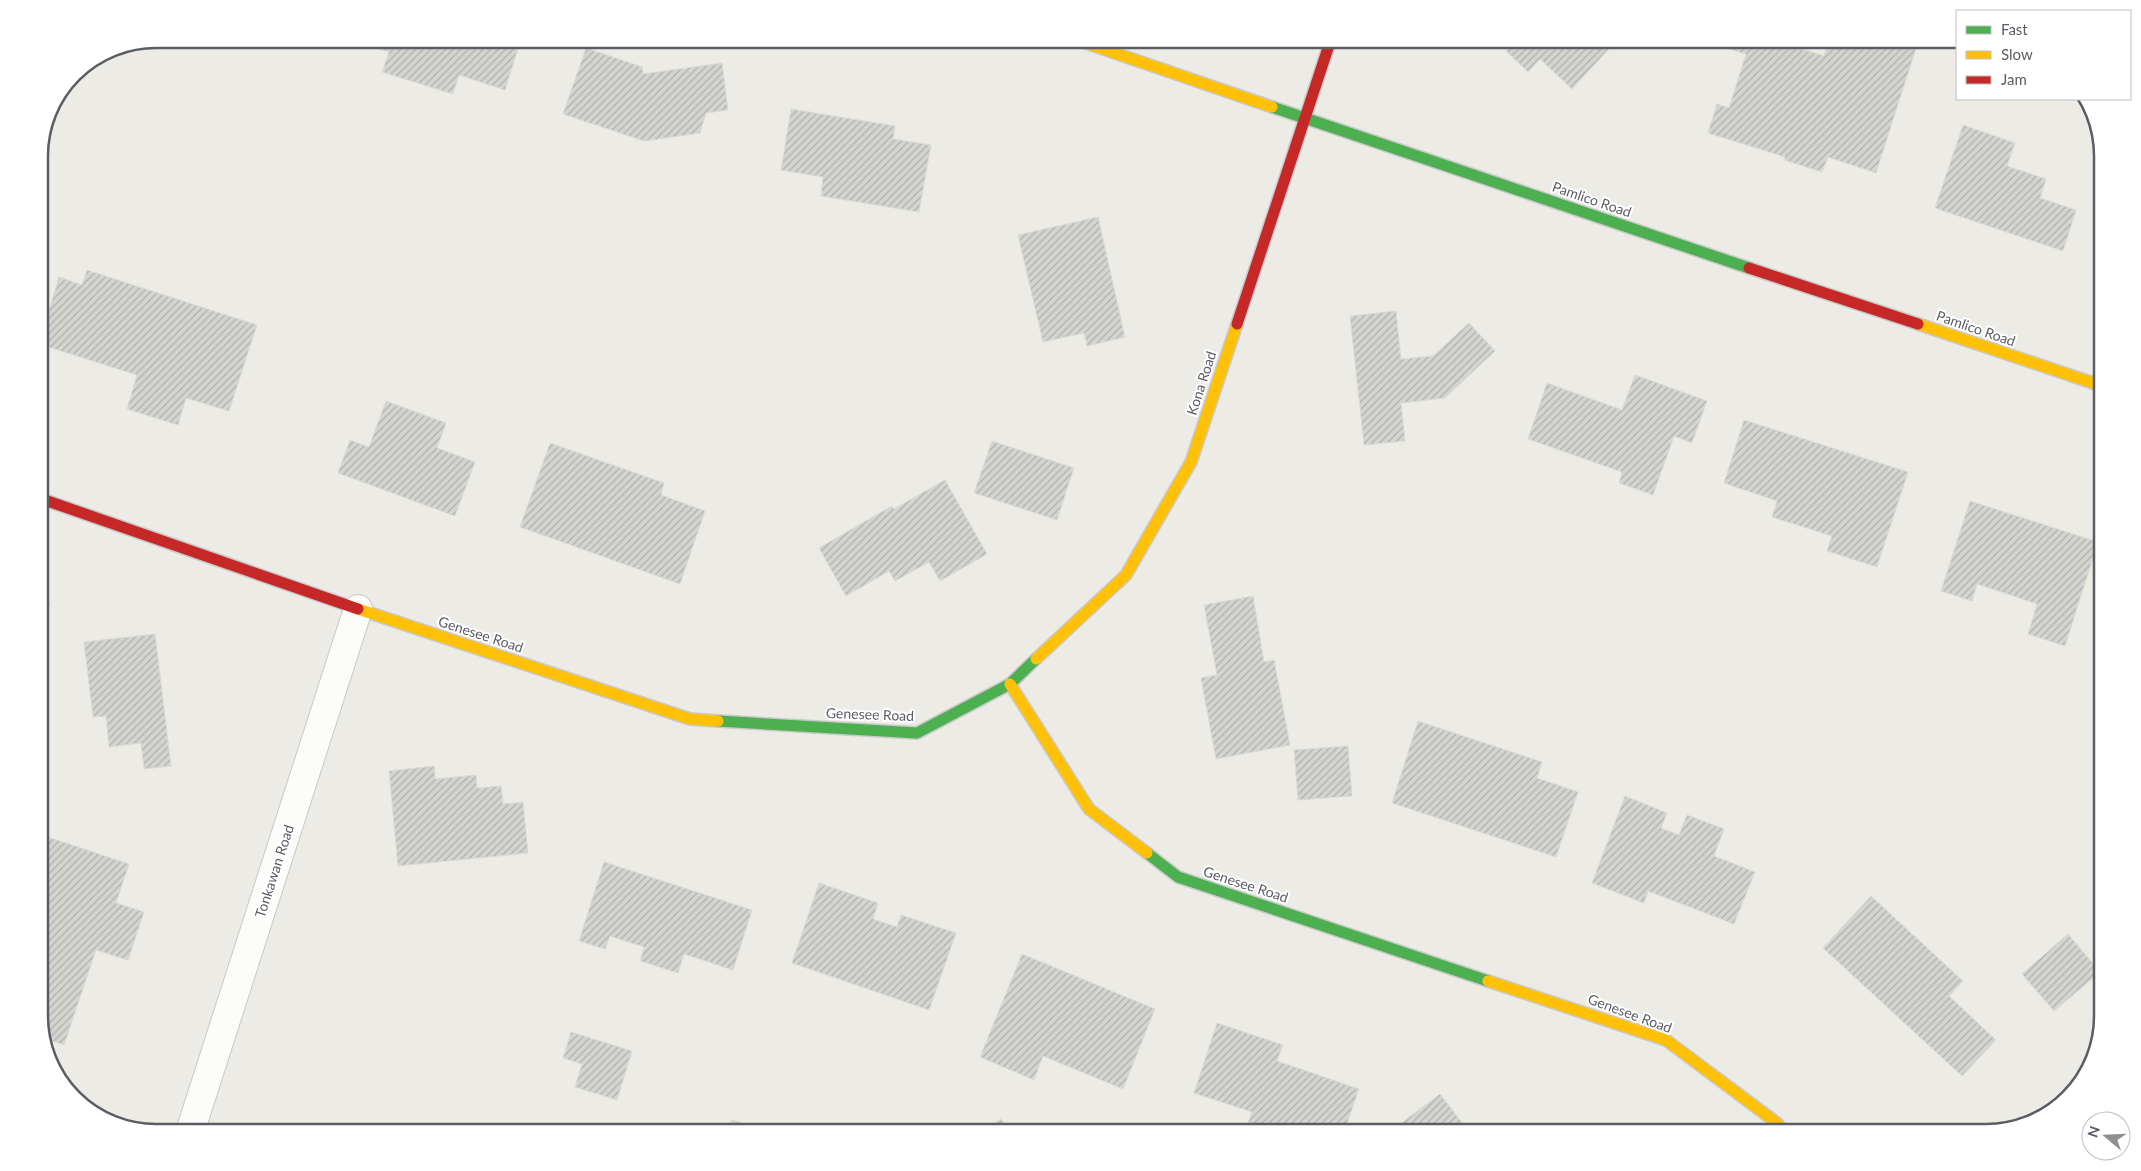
<svg xmlns="http://www.w3.org/2000/svg" width="2141" height="1171" font-family="Lato,sans-serif">
	<style>
		.building { fill: url(#building-hatch); stroke: #dcdad4 }
		.lines { fill: none; stroke-linecap: round; stroke-linejoin: round }
		.street-casing { stroke: #c8c9c7; stroke-width: 30 }
		.fast-casing { stroke: #c9cac9; stroke-width: 14 }
		.slow-casing { stroke: #c9cac9; stroke-width: 14 }
		.jam-casing { stroke: #c9cac9; stroke-width: 14 }
		.street { stroke: #fcfcfb; stroke-width: 28 }
		.fast { stroke: #4caf50; stroke-width: 11 }
		.slow { stroke: #ffc107; stroke-width: 11 }
		.jam { stroke: #c62828; stroke-width: 11 }
		.labels { text-anchor: middle; dominant-baseline: central; stroke-width: 4; stroke-linejoin: round; paint-order: stroke }
		.street-label { font-size: 14px; fill: #5a5e64; stroke: #fff }
		.rim { fill: none; stroke: #5a5e64; stroke-width: 2.5 }
	</style>
	<defs>
		<pattern id="building-hatch" width="6" height="6" patternUnits="userSpaceOnUse" patternTransform="scale(1.25)"><rect width="6" height="6" fill="#d4d4d0"/><path d="M-1 1l2-2M0 6l6-6M5 7l2-2" fill="none" stroke="#afafac"/></pattern>
	</defs>
	<rect width="100%" height="100%" fill="#ecebe5"/>
	<path class="building" d="M358 39H521L505 90 459 75 453 94 382 72 389 52 357 42Z
		M1498 39H1618L1572 89 1540 59 1528 72 1506 51 1508 48Z
		M1718 39H1771L1824 56 1829 39 1851 46 1853 39H1919L1876 173 1828 157 1822 172 1784 160 1785 157 1708 133 1717 104 1729 108 1746 54 1716 45Z
		M586 48 642 67 643 74 722 63 728 110 706 113 700 133 644 141 563 114Z
		M791 109 895 126 893 139 931 145 919 212 821 196 823 177 781 170Z
		M1963 125 2015 143 2007 166 2046 179 2040 198 2076 210 2063 251 1935 208Z
		M1098 217 1125 337 1087 346 1084 333 1043 342 1018 235Z
		M87 270 257 325 229 411 186 398 178 425 127 409 137 375 39 344 59 277 82 285Z
		M1396 311 1401 359 1433 356 1469 323 1495 351 1445 398 1401 403 1405 441 1364 445 1350 316Z
		M1635 375 1707 401 1692 443 1674 436 1653 495 1619 483 1622 472 1528 439 1547 383 1622 410Z
		M386 401 446 423 437 448 475 462 455 516 338 473 350 440 369 447Z
		M1744 420 1908 472 1877 567 1827 551 1832 536 1772 517 1777 501 1724 483Z
		M992 441 1074 468 1057 520 974 493Z
		M550 443 664 483 661 495 705 511 680 584 520 527Z
		M945 480 987 554 940 581 929 562 895 581 889 571 846 596 819 548 892 506 894 509Z
		M1970 501 2098 542 2065 646 2028 634 2037 604 1977 584 1972 601 1941 591Z
		M1253 596 1264 662 1274 660 1290 745 1216 759 1201 678 1217 675 1204 605Z
		M39 598 50 602 39 635Z
		M155 634 171 766 144 769 141 743 109 747 106 716 93 717 84 642Z
		M1418 721 1542 762 1537 778 1578 792 1556 857 1392 803Z
		M1348 746 1352 796 1298 800 1294 750Z
		M434 766 435 779 476 775 477 788 501 786 503 804 523 802 528 853 398 866 389 771Z
		M1625 796 1667 813 1661 828 1679 835 1687 815 1724 829 1714 856 1755 872 1734 924 1648 891 1644 903 1592 883Z
		M45 836 129 864 116 903 144 912 128 960 96 950 64 1045 44 1038 39 1024V854Z
		M604 862 752 910 733 970 684 954 678 973 640 961 644 947 610 936 605 949 579 941Z
		M819 883 878 903 873 919 897 927 901 915 956 933 929 1010 792 963Z
		M1871 896 1963 981 1949 996 1996 1040 1962 1076 1823 948Z
		M2068 934 2100 972 2054 1011 2022 974Z
		M1022 954 1155 1009 1123 1089 1043 1056 1034 1080 980 1057Z
		M1217 1023 1283 1045 1277 1061 1359 1089 1344 1132H1312L1291 1125 1289 1132H1256L1246 1129 1252 1112 1194 1093Z
		M571 1032 632 1051 617 1100 575 1087 582 1064 563 1058Z
		M1440 1094 1469 1132H1392L1391 1131Z
		M2062 1100 2050 1113 2039 1116Z
		M1001 1119 1009 1132H980Z
		M732 1120 771 1132H728Z"/>
	<g class="lines">
		<defs>
			<path id="street" d="M190 1132 358 609"/>
			<path id="fast" d="M1272 107 1749 268
				M718 721 917 733 1010 684 1036 659
				M1147 853 1178 877 1488 981"/>
			<path id="slow" d="M1074 39 1272 107
				M1918 324 2102 386
				M358 609 690 719 718 721
				M1036 659 1126 575 1191 462 1237 324
				M1010 684 1089 809 1147 853
				M1488 981 1666 1040 1777 1123 1783 1132"/>
			<path id="jam" d="M1749 268 1918 324
				M1237 324 1331 39
				M39 498 358 609"/>
		</defs>
		<use href="#street" class="street-casing"/>
		<use href="#fast" class="fast-casing"/>
		<use href="#slow" class="slow-casing"/>
		<use href="#jam" class="jam-casing"/>
		<use href="#street" class="street"/>
		<use href="#fast" class="fast"/>
		<use href="#slow" class="slow"/>
		<use href="#jam" class="jam"/>
	</g>
	<g class="labels">
		<g class="street-label">
			<text transform="translate(1592 199) rotate(19)">Pamlico Road</text>
			<text transform="translate(1976 328) rotate(19)">Pamlico Road</text>
			<text transform="translate(1201 383) rotate(-72)">Kona Road</text>
			<text transform="translate(481 634) rotate(18)">Genesee Road</text>
			<text transform="translate(870 714) rotate(2)">Genesee Road</text>
			<text transform="translate(274 871) rotate(-72)">Tonkawan Road</text>
			<text transform="translate(1246 884) rotate(18)">Genesee Road</text>
			<text transform="translate(1630 1013) rotate(20)">Genesee Road</text>
		</g>
	</g>
	<path d="M0 0H2141V1171H0ZM156 48H1986A108 108 0 0 1 2094 156V1016A108 108 0 0 1 1986 1124H156A108 108 0 0 1 48 1016V156A108 108 0 0 1 156 48Z" fill="#fff" fill-rule="evenodd"/>
	<path class="rim" d="M156 48H1986A108 108 0 0 1 2094 156V1016A108 108 0 0 1 1986 1124H156A108 108 0 0 1 48 1016V156A108 108 0 0 1 156 48Z"/>
	<rect x="1956" y="10" width="175" height="90" fill="#ffffff" stroke="#bdbfc1"/>
	<rect x="1966" y="26" width="25" height="8" fill="#4caf50" stroke="#bdbfc1"/>
	<text x="2001" y="35" font-size="15" fill="#5a5e64">Fast</text>
	<rect x="1966" y="51" width="25" height="8" fill="#ffc107" stroke="#bdbfc1"/>
	<text x="2001" y="60" font-size="15" fill="#5a5e64">Slow</text>
	<rect x="1966" y="76" width="25" height="8" fill="#c62828" stroke="#bdbfc1"/>
	<text x="2001" y="85" font-size="15" fill="#5a5e64">Jam</text>
	<g transform="translate(2106 1136) rotate(289)"><circle r="24" fill="#ffffff" stroke="#bdbfc1"/>
	<path d="M0-4L9 19L0 12L-9 19Z" fill="#8d8f91"/>
	<text y="-8" font-size="14" font-weight="bold" text-anchor="middle" fill="#5a5e64">N</text>
	</g>
</svg>
